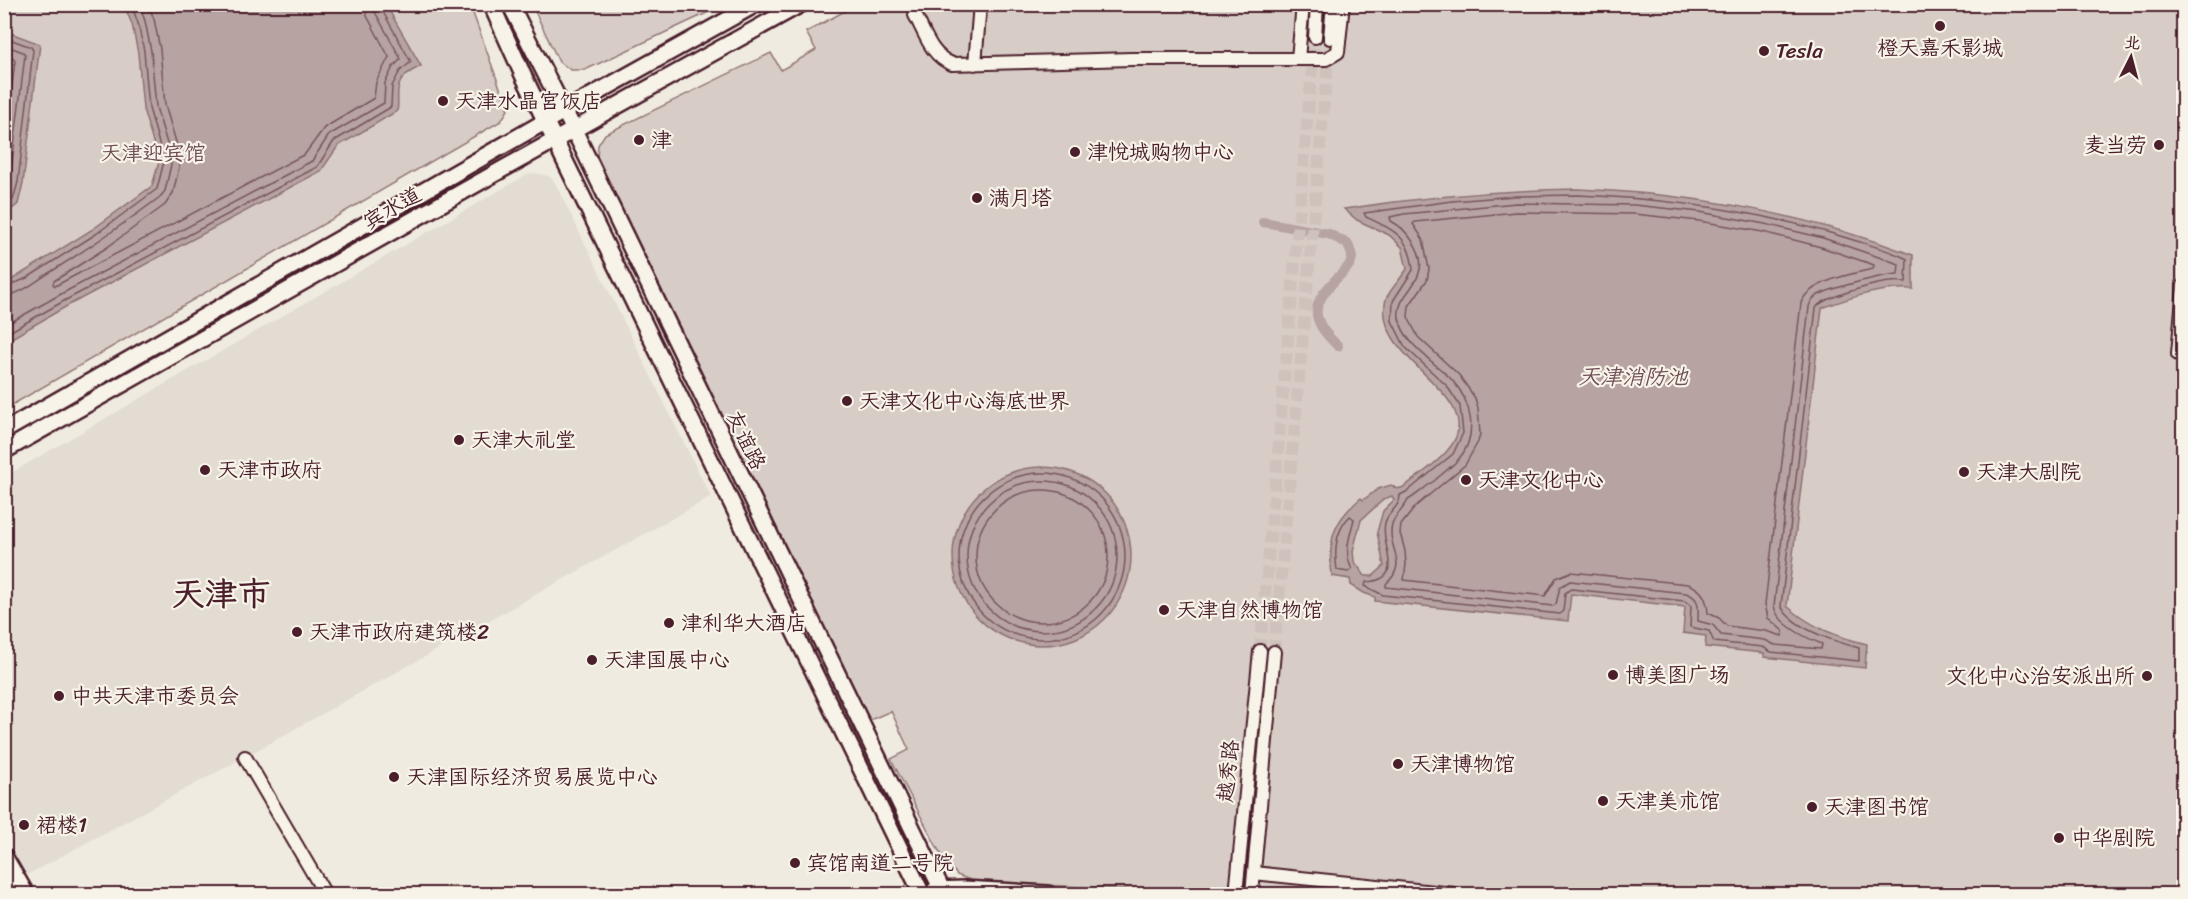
<svg xmlns="http://www.w3.org/2000/svg" width="2188" height="899" font-family="Sriracha,'LXGW WenKai TC',sans-serif">
	<style>
		.built { fill: #e3dcd2 }
		.green { fill: #d8cdc6; stroke: #917678; stroke-width: 1.5 }
		.water { fill: #b7a4a2; stroke: #8b6f72; stroke-width: 1.5; fill-rule: evenodd }
		.lines { fill: none; stroke-linecap: round; stroke-linejoin: round }
		.shore { stroke: #76545b; stroke-width: 1.5 }
		.canal { stroke: #b7a4a2; stroke-width: 10 }
		.minor-tunnel { stroke: #cfc2bc; stroke-width: 12; stroke-dasharray: 12 6; stroke-linecap: butt }
		.minor-casing { stroke: #4a1f2b; stroke-width: 16 }
		.major-casing { stroke: #4a1f2b; stroke-width: 20 }
		.minor { stroke: #f7f3e8; stroke-width: 12 }
		.major { stroke: #f7f3e8; stroke-width: 15 }
		.poi-dot { fill: #4a1f2b; stroke: #f7f3e8; stroke-width: 2 }
		.labels { text-anchor: middle; dominant-baseline: central; stroke-width: 4.5; stroke-linejoin: round; paint-order: stroke }
		.poi-label { font-size: 21px; fill: #4a1f2b; stroke: #f7f3e8; text-anchor: start }
		.park-label { font-size: 21px; fill: #6e4a52; stroke: #f7f3e8 }
		.street-label { font-size: 21px; fill: #4a1f2b; stroke: #f7f3e8 }
		.water-label { font-size: 22px; font-style: italic; fill: #704e55; stroke: #f7f3e8 }
		.town-label { font-size: 33px; font-weight: bold; fill: #4a1f2b; stroke: #f7f3e8 }
	</style>
	<rect width="100%" height="100%" fill="#f0ebe0"/>
	<filter id="ink" filterUnits="userSpaceOnUse"><feTurbulence type="fractalNoise" baseFrequency=".0167" numOctaves="2"/><feDisplacementMap in="SourceGraphic" scale="12" xChannelSelector="R" yChannelSelector="G"/><feConvolveMatrix kernelMatrix="1 2 1 2 8 2 1 2 1" color-interpolation-filters="sRGB"/></filter>
	<g filter="url(#ink)">
		<path class="built" d="M535 173 549 176 554 181 711 497 252 753 27 875 5 835 4 477 528 174Z"/>
		<path class="green" d="M5 5H470L508 110 501 121 5 409Z
			M532 5H724L585 70H571L559 62Z
			M856 5H2183V894H1206L973 881 957 875 939 851 891 759 909 750 891 711 870 720 821 631 597 158 598 145 605 134 771 53 781 70 816 50 806 32Z"/>
		<path class="water" d="M124 5H386L421 66C409 72 399 77 398 91 397 98 399 104 397 111L338 146 321 171 67 306 5 342V284L93 229 152 186 159 162 143 109 138 53 132 24Z
			M5 31 40 44 23 183 18 204 5 215Z
			M1578 189C1697 194 1801 213 1913 255V289C1882 287 1852 297 1822 308L1787 606C1811 627 1837 637 1867 644L1865 668 1764 657V653L1705 647 1706 636 1683 633 1685 607 1571 594 1568 621 1375 601V597L1364 593 1351 585 1350 579 1332 576C1328 540 1332 522 1361 498L1363 500 1378 489 1391 485 1397 489 1404 487C1418 476 1435 465 1447 451 1496 397 1369 361 1386 299 1389 291 1402 277 1407 269L1402 247 1389 235 1357 220 1344 209C1422 197 1499 190 1578 189ZM1392 496 1394 500 1383 511 1377 532 1384 566 1373 576H1365L1354 561 1353 551 1361 520 1384 499Z
			M953 556a89 89 0 1 1 178 0a89 89 0 1 1-178 0Z"/>
		<g class="lines">
			<path class="shore" d="M148 4 154 19 160 49 165 105 181 159 173 193 165 205 106 248 54 281 53 284 55 286 305 154 324 128 374 98 376 82 389 57 367 16 365 4
				M4 37 31 47 33 50 18 182 13 200 4 207
				M4 45 23 52 25 55 10 180 4 197
				M4 55 14 59 15 61 4 151
				M1578 195C1671 199 1762 211 1850 239 1869 245 1890 250 1907 259L1906 282C1901 282 1896 281 1891 282 1877 283 1822 297 1816 308L1781 606C1792 629 1837 642 1859 648V661L1771 652 1763 647 1714 642 1709 631 1690 627 1691 606 1685 601 1571 589 1565 593 1563 612 1560 614 1383 595 1365 586 1366 582C1408 580 1379 545 1385 523 1388 511 1400 508 1400 495L1408 491 1453 454 1463 433 1460 406 1447 386 1405 347 1392 321 1393 301 1413 270C1410 236 1394 230 1366 217L1364 213 1452 201 1515 196Z
				M1516 203 1634 205 1700 212 1765 224 1823 238 1899 264 1898 274C1883 275 1824 289 1814 298 1810 301 1810 303 1809 307L1774 606C1777 624 1806 638 1822 644L1821 649 1775 645 1765 640 1721 635 1713 625 1698 621C1698 608 1701 598 1686 593L1570 581 1560 587 1556 604 1553 606 1386 587V584C1410 563 1386 548 1392 524 1395 515 1404 509 1408 500 1417 495 1425 487 1434 481 1442 474 1451 467 1458 460 1479 436 1472 402 1452 380 1435 362 1404 345 1399 318 1396 299 1414 290 1419 273 1426 254 1407 229 1391 221L1390 217 1404 214Z
				M1516 212 1634 214 1699 221 1763 232 1821 247 1874 265 1873 269C1852 274 1809 281 1801 303L1765 604 1768 618 1783 631 1782 636 1766 631 1727 626 1719 618 1708 613C1707 598 1702 589 1688 584L1571 572 1556 578 1545 596 1404 580 1406 564 1405 551 1400 533 1401 525 1416 506 1465 465 1478 442 1480 434 1478 408 1475 398 1459 375 1418 337 1408 317 1409 306 1427 280 1429 269 1423 239 1413 224 1415 222Z
				M4 288 27 278 96 234 157 189 164 161 149 108 144 51 138 23 131 4
				M4 296C20 295 36 281 49 273 87 249 124 224 160 197L165 191 172 160 156 107 151 51 145 21 139 4
				M4 326 61 294 312 161 329 135 384 103 385 83 393 67 401 59 375 12 374 4
				M4 335 64 301 317 167 334 141 391 107 392 86 400 71 411 62 382 10 381 4
				M959 556a83 83 0 1 1 166 0a83 83 0 1 1-166 0Z
				M967 556a75 75 0 1 1 150 0a75 75 0 1 1-150 0Z
				M976 556a66 66 0 1 1 132 0a66 66 0 1 1-132 0Z
				M1350 516 1354 519C1350 536 1343 552 1352 569L1348 572 1337 570C1334 551 1336 530 1350 516Z"/>
			<path class="canal" d="M1263 222 1329 234 1348 244C1349 248 1352 253 1352 258 1351 266 1344 271 1339 276 1311 304 1308 318 1338 346"/>
			<path class="minor-tunnel" d="M1260 651 1315 37
				M1274 652 1330 38"/>
			<defs>
				<path id="minor" d="M915 15C925 33 931 56 952 64L1131 59H1326L1338 52 1343 4
					M1315 37 1317 4
					M1330 38 1333 4
					M1298 59 1303 4
					M975 64 980 4
					M2184 285 2178 354 2184 355
					M245 757 325 894
					M1254 873 1454 894
					M1236 894 1260 651
					M1252 894 1274 652"/>
				<path id="major" d="M491 4 523 75 922 894
					M510 4 574 130 944 894
					M4 431 546 121 756 4
					M4 451 501 170 801 4
					M4 856 26 894
					M4 880 13 894
					M935 890 964 889 1048 894"/>
			</defs>
			<use href="#minor" class="minor-casing"/>
			<use href="#major" class="major-casing"/>
			<use href="#minor" class="minor"/>
			<use href="#major" class="major"/>
		</g>
	</g>
	<g class="poi-dot">
		<circle cx="1940" cy="26" r="6"/>
		<circle cx="1764" cy="51" r="6"/>
		<circle cx="443" cy="101" r="6"/>
		<circle cx="639" cy="140" r="6"/>
		<circle cx="2159" cy="145" r="6"/>
		<circle cx="1075" cy="152" r="6"/>
		<circle cx="977" cy="198" r="6"/>
		<circle cx="847" cy="401" r="6"/>
		<circle cx="459" cy="440" r="6"/>
		<circle cx="205" cy="470" r="6"/>
		<circle cx="1964" cy="472" r="6"/>
		<circle cx="1466" cy="480" r="6"/>
		<circle cx="1164" cy="610" r="6"/>
		<circle cx="669" cy="623" r="6"/>
		<circle cx="297" cy="632" r="6"/>
		<circle cx="592" cy="660" r="6"/>
		<circle cx="1613" cy="675" r="6"/>
		<circle cx="2147" cy="676" r="6"/>
		<circle cx="59" cy="696" r="6"/>
		<circle cx="1398" cy="764" r="6"/>
		<circle cx="394" cy="777" r="6"/>
		<circle cx="1603" cy="801" r="6"/>
		<circle cx="1812" cy="807" r="6"/>
		<circle cx="24" cy="825" r="6"/>
		<circle cx="2059" cy="838" r="6"/>
		<circle cx="795" cy="863" r="6"/>
	</g>
	<g class="labels">
		<g class="poi-label">
			<text x="1940" y="48" text-anchor="middle">橙天嘉禾影城</text>
			<text x="1776" y="51">Tesla</text>
			<text x="455" y="101">天津水晶宫饭店</text>
			<text x="651" y="140">津</text>
			<text x="2147" y="145" text-anchor="end">麦当劳</text>
			<text x="1087" y="152">津悦城购物中心</text>
			<text x="989" y="198">满月塔</text>
			<text x="859" y="401">天津文化中心海底世界</text>
			<text x="471" y="440">天津大礼堂</text>
			<text x="217" y="470">天津市政府</text>
			<text x="1976" y="472">天津大剧院</text>
			<text x="1478" y="480">天津文化中心</text>
			<text x="1176" y="610">天津自然博物馆</text>
			<text x="681" y="623">津利华大酒店</text>
			<text x="309" y="632">天津市政府建筑楼2</text>
			<text x="604" y="660">天津国展中心</text>
			<text x="1625" y="675">博美图广场</text>
			<text x="2135" y="676" text-anchor="end">文化中心治安派出所</text>
			<text x="71" y="696">中共天津市委员会</text>
			<text x="1410" y="764">天津博物馆</text>
			<text x="406" y="777">天津国际经济贸易展览中心</text>
			<text x="1615" y="801">天津美术馆</text>
			<text x="1824" y="807">天津图书馆</text>
			<text x="36" y="825">裙楼1</text>
			<text x="2071" y="838">中华剧院</text>
			<text x="807" y="863">宾馆南道二号院</text>
		</g>
		<g class="park-label">
			<text x="153" y="153">天津迎宾馆</text>
		</g>
		<g class="street-label">
			<text transform="translate(392 208) rotate(-30)">宾水道</text>
			<text transform="translate(746 440) rotate(64)">友谊路</text>
			<text transform="translate(1228 771) rotate(-84)">越秀路</text>
		</g>
		<g class="water-label">
			<text x="1633" y="376">天津消防池</text>
		</g>
		<g class="town-label">
			<text x="221" y="594">天津市</text>
		</g>
	</g>
	<rect width="2188" height="899" fill="none" stroke="#f7f3e8" stroke-width="24"/>
	<rect x="12" y="12" width="2164" height="875" fill="none" stroke="#4a1f2b" stroke-width="2" filter="url(#ink)"/>
	<g transform="translate(2131 57) rotate(6)" stroke="#f7f3e8" stroke-width="4.5" paint-order="stroke">
	<path d="M0-4.5L10 22L0 15L-10 22Z" fill="#4a1f2b"/>
	<text y="-9" font-size="16" font-weight="bold" text-anchor="middle" fill="#4a1f2b">北</text>
	</g>
</svg>
